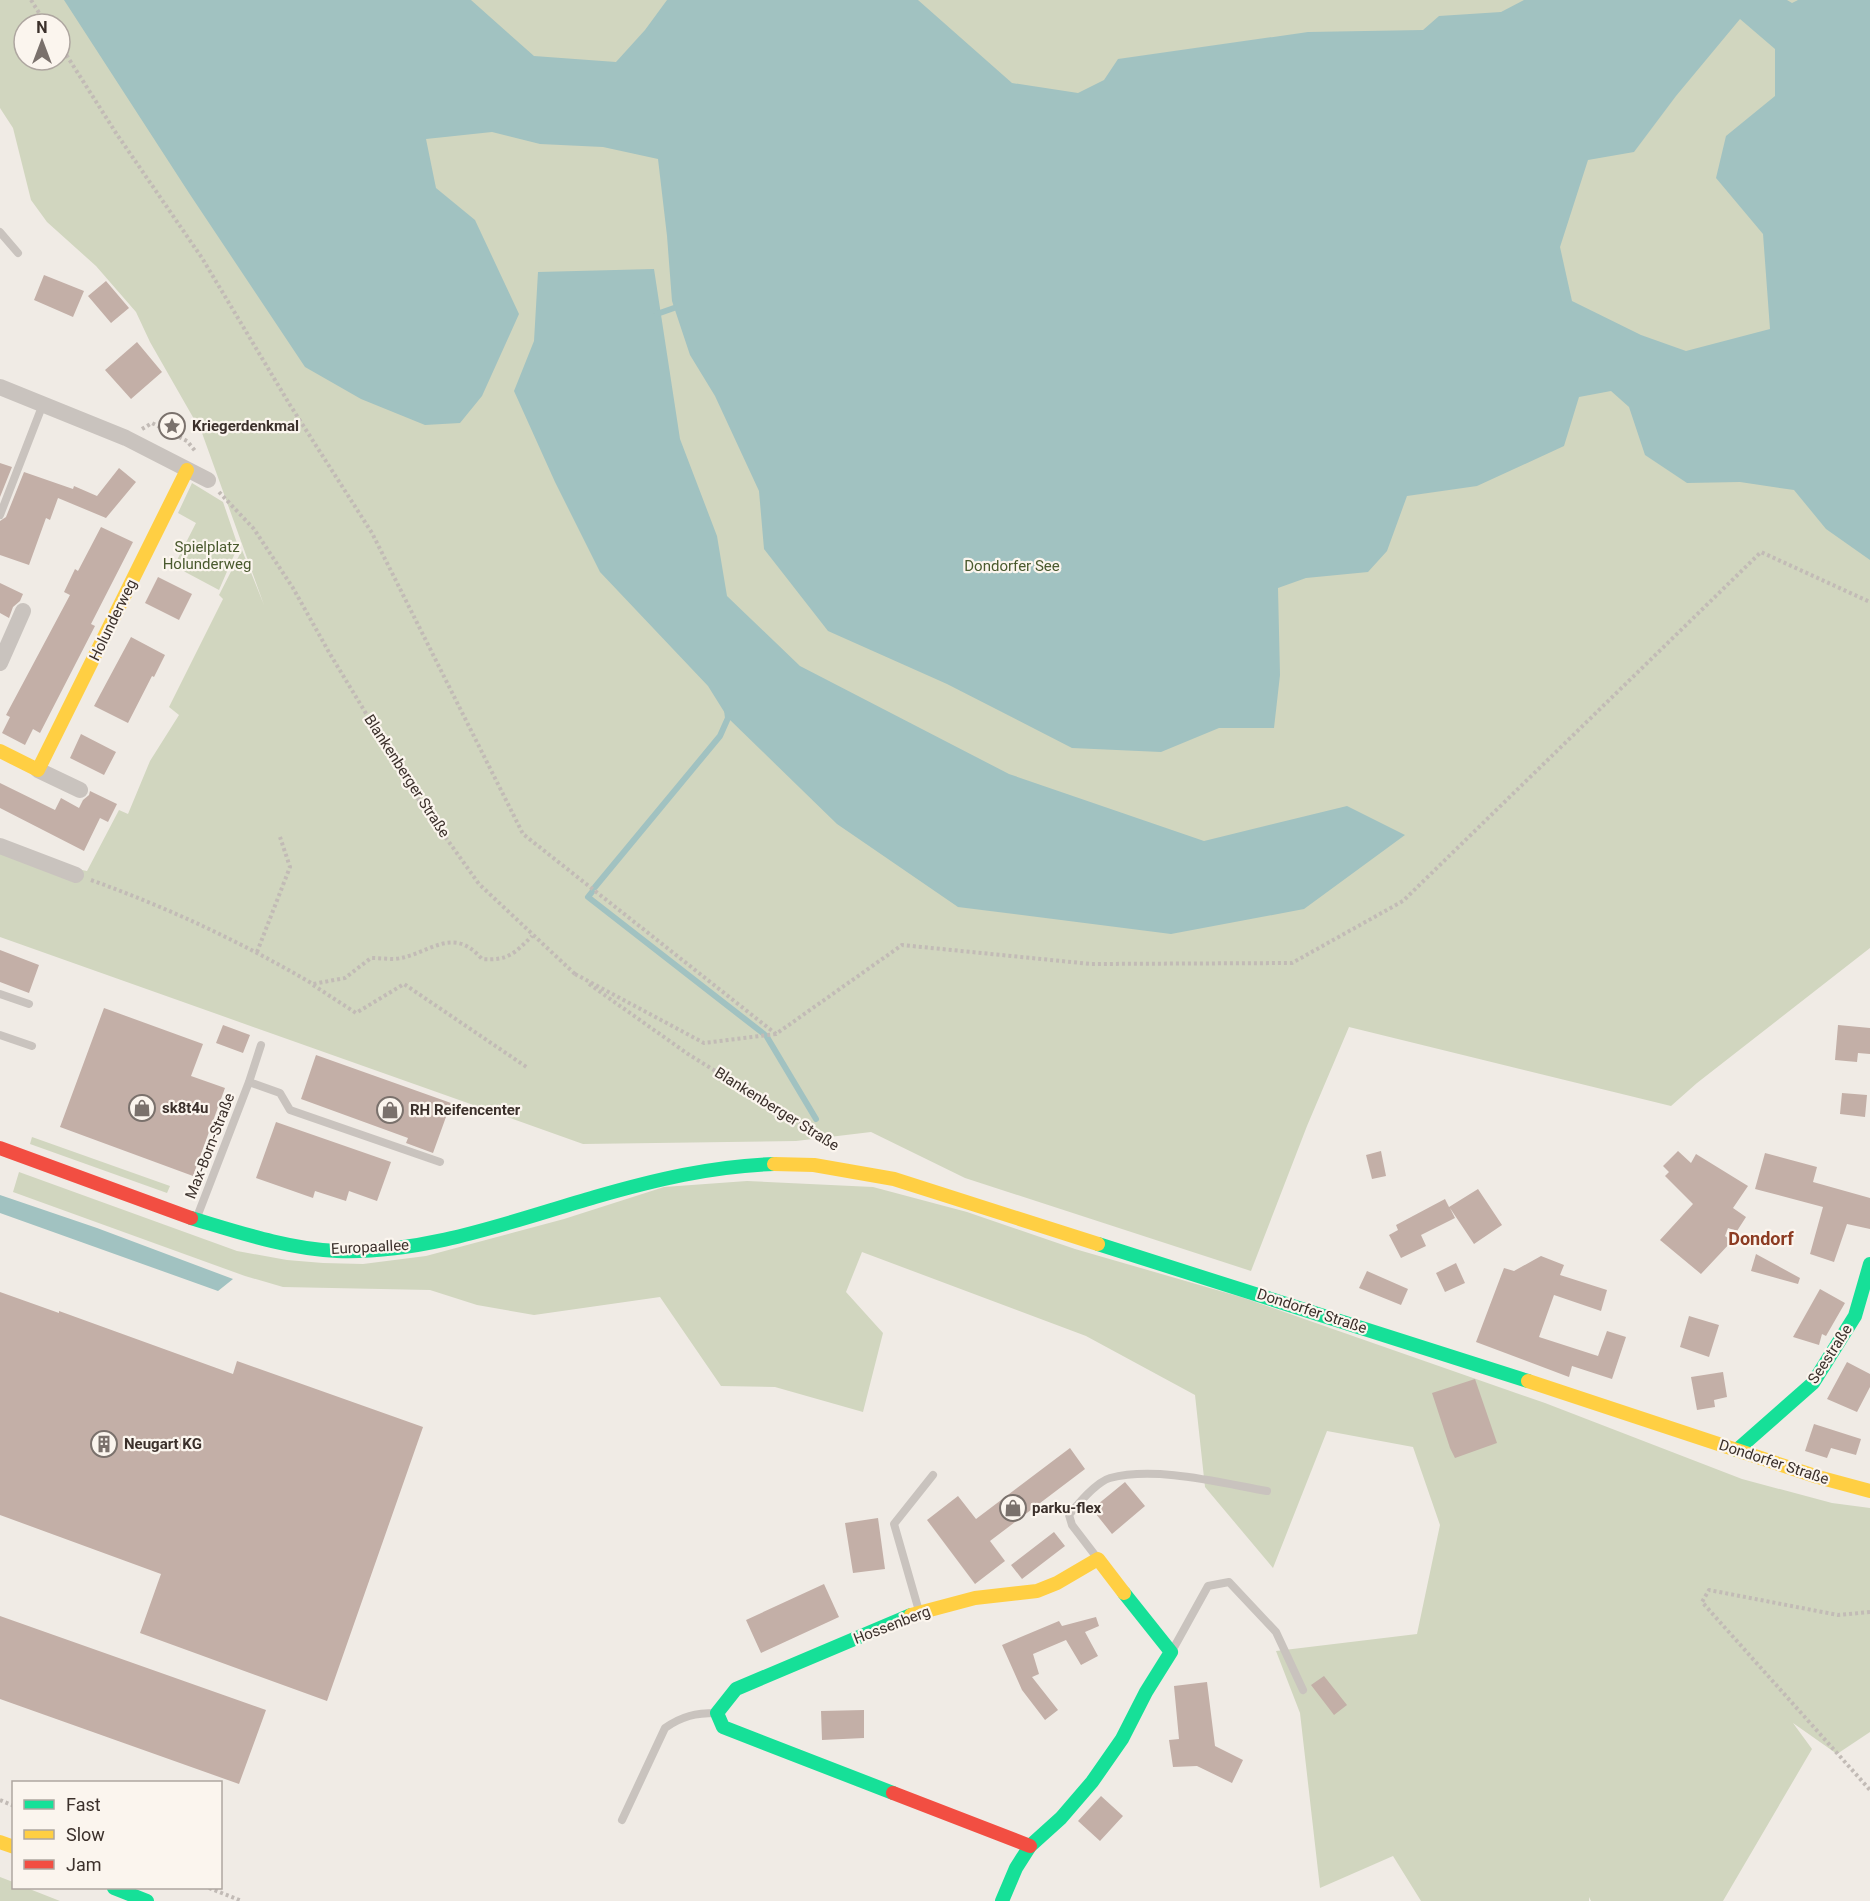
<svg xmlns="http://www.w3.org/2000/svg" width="1870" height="1901" font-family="Roboto,sans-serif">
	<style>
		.green { fill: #d1d6bf; fill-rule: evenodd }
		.water { fill: #a1c2c1; fill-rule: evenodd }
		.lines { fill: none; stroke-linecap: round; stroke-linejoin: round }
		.stream { stroke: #a1c2c1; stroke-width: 6 }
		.building { fill: #c3afa7 }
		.path { stroke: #c2bbb6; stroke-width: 4; stroke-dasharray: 3 3; stroke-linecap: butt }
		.lane { stroke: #c9c3be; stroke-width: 8 }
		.street { stroke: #c9c3be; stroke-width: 16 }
		.fast { stroke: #16e098; stroke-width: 14 }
		.slow { stroke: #ffcf43; stroke-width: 14 }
		.jam { stroke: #f24e42; stroke-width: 14 }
		.labels { text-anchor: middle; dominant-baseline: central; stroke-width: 4.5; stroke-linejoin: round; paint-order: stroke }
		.poi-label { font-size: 15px; font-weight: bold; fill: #3b302b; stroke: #fbf5ee; text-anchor: start }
		.park-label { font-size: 15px; fill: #4a5a2e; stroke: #fbf5ee }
		.street-label { font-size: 15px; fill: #3b302b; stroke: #fbf5ee }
		.quarter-label { font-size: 18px; font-weight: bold; fill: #8c3b22; stroke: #fbf5ee }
	</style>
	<rect width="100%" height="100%" fill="#f0ebe5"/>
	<path class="green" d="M0 0H1870V948L1697 1083 1671 1106 1349 1027 1307 1126 1251 1271 965 1178 871 1132 796 1141 583 1144 0 937V853L87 871 119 810 128 814 150 761 179 715 169 707 223 599 219 595 242 550 264 605 202 433 150 342 136 312 96 266 47 222 31 200 13 128 0 108ZM24 24H60V60H24Z
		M192 483 223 502 238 546 219 590 174 566 196 523 178 513Z
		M32 1137 170 1186 167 1193 30 1144Z
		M19 1172 237 1251 287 1260 323 1263 363 1264 426 1256 564 1219 664 1187 747 1181 873 1187 967 1212 1075 1249 1241 1297 1545 1403 1742 1479 1832 1503 1870 1508V1732L1837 1754 1793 1723 1812 1749 1723 1901H1591L1589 1897V1901H1421L1393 1856 1320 1888 1300 1713 1276 1651 1417 1634 1440 1525 1413 1447 1327 1431 1273 1568 1205 1487 1195 1395 1086 1336 862 1252 846 1292 883 1333 863 1412 775 1387 721 1386 660 1297 534 1315 477 1305 430 1290 283 1287 245 1276 13 1192Z
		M0 1877 13 1882 14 1888H27L60 1901H0Z"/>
	<path class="water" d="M64 0H471L534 56 616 62 645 30 667 0H918L1012 83 1078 93 1104 80 1118 59 1308 32 1423 30 1439 16 1501 12 1524 0H1787L1792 3 1798 0H1870V560L1826 529 1794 490 1740 482 1687 483 1645 455 1629 407 1611 391 1579 397 1564 446 1477 486 1407 496 1387 551 1368 572 1306 578 1278 588 1280 675 1274 728H1219L1161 752 1072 748 947 684 828 631 764 549 759 491 715 396 690 355 672 301 667 236 658 159 603 147 540 144 492 132 426 139 436 188 475 220 519 314 482 396 460 423 425 425 361 399 305 367 189 193ZM1740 19 1775 49V96L1726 136 1716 178 1763 234 1770 329 1686 351 1641 335 1572 301 1560 247 1588 160 1634 152 1676 96Z
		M654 269 680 439 717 536 727 596 800 666 1009 774 1204 841 1347 806 1405 835 1304 909 1171 934 958 907 837 824 728 718 708 686 600 572 555 482 514 391 534 341 538 272Z
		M0 1195 97 1228 233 1279 218 1291 0 1213Z"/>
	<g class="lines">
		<path class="stream" d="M657 314 674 308
			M595 887 720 736 728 718 727 710
			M592 892 588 897 764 1034
			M767 1037 816 1119"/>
	</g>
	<path class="building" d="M44 275 84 291 73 317 34 300Z
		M106 281 129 308 111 323 88 296Z
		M137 342 162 372 131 399 105 370Z
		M0 463 12 467 0 497Z
		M119 468 136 482 106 518 58 498 50 520 46 518 29 565 0 555V521L6 517 24 472 73 489 74 486 97 496Z
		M101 527 133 542 91 624 95 626 40 733 33 729 25 745 2 733 10 717 6 715 70 595 64 592 75 569 78 571Z
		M158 577 192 594 179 620 145 603Z
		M0 583 23 594 20 601 13 607 9 618 0 613Z
		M131 637 165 655 154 677 152 676 128 723 94 706Z
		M81 734 116 752 104 775 70 758Z
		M0 783 55 810 61 798 79 808 83 800 89 795 90 791 117 804 108 822 100 818 84 851 0 808Z
		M0 950 39 965 29 993 0 982Z
		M104 1008 203 1044 191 1076 225 1088 193 1176 60 1127Z
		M223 1025 250 1035 243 1053 216 1043Z
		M1838 1025 1870 1028V1054L1858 1053 1857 1062 1835 1060Z
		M316 1055 451 1103 433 1153 406 1143 408 1138 301 1099Z
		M1842 1093 1867 1095 1865 1117 1840 1114Z
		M276 1122 391 1162 377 1201 349 1191 346 1201 315 1191 313 1198 256 1178Z
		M1381 1151 1386 1176 1372 1179 1366 1155Z
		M1678 1151 1691 1163 1696 1154 1748 1186 1733 1208 1746 1217 1737 1231 1728 1228 1725 1236 1732 1241 1701 1274 1660 1240 1693 1204 1665 1176 1669 1172 1663 1166Z
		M1765 1153 1817 1167 1813 1182 1870 1198V1229L1847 1224 1834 1262 1810 1254 1823 1207 1755 1189Z
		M1478 1189 1502 1225 1474 1244 1450 1208 1455 1218 1421 1235 1426 1246 1401 1258 1389 1235 1398 1230 1396 1225 1445 1199 1449 1207Z
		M1756 1254 1800 1278 1798 1284 1751 1271Z
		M1541 1256 1564 1265 1560 1275 1607 1290 1601 1311 1554 1295 1539 1337 1598 1356 1607 1331 1626 1337 1612 1379 1572 1366 1569 1377 1476 1342 1504 1268 1514 1271Z
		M1456 1263 1465 1283 1445 1292 1436 1273Z
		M1367 1271 1408 1289 1401 1305 1359 1288Z
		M1820 1289 1845 1303 1826 1336 1822 1334 1819 1345 1793 1337Z
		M0 1292 59 1313V1311L233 1374 237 1361 423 1427 327 1701 140 1633 161 1574 0 1515Z
		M1689 1316 1719 1325 1709 1357 1680 1347Z
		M1847 1362 1870 1374V1387L1857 1412 1827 1399Z
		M1723 1372 1727 1397 1714 1400 1715 1407 1697 1410 1691 1377Z
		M1475 1379 1497 1443 1455 1458 1450 1448 1432 1393Z
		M1814 1424 1861 1439 1856 1455 1831 1448 1827 1458 1805 1451Z
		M1070 1448 1085 1469 990 1541 1005 1561 975 1584 927 1520 958 1496 976 1519Z
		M1125 1482 1145 1506 1112 1534 1092 1509Z
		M878 1518 885 1569 853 1573 845 1523Z
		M1054 1532 1065 1546 1022 1579 1011 1565Z
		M824 1584 839 1617 761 1653 746 1620Z
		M0 1616 266 1710 239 1784 0 1699Z
		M1096 1617 1099 1626 1085 1632 1098 1656 1081 1665 1066 1640 1033 1654 1039 1674 1032 1677 1058 1710 1045 1720 1022 1690 1002 1645 1059 1621 1062 1626Z
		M1324 1676 1347 1705 1334 1715 1311 1685Z
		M1207 1682 1215 1746 1243 1760 1232 1783 1197 1766 1173 1767 1169 1740 1179 1739 1174 1686Z
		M864 1710V1738L822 1740 821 1711Z
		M1101 1796 1123 1816 1100 1841 1078 1821Z"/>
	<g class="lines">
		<path class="path" d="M31 0 46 24
			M60 45 116 133 202 258 290 405 372 533 523 834 776 1034
			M142 429 152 423 187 441 196 452
			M219 492 254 529 293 588 330 654 416 796 479 884 576 975
			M91 880C171 909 239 941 313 984L345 978 371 958C379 958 387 959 395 959 429 955 452 924 482 959 508 961 515 953 532 936
			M257 952 290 867 280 837
			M575 974 704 1043 776 1034 902 945 1091 964 1292 963 1403 901 1761 552 1870 602
			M589 984 688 1054 836 1146
			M313 985 356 1013 404 984 528 1068
			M1870 1612 1838 1615 1709 1590 1702 1602 1870 1790
			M0 1800 14 1806
			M209 1888 242 1901"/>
		<path class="lane" d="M0 232 18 253
			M0 515 43 404
			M0 994 29 1004
			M0 1035 32 1046
			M249 1082 280 1093 290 1110 440 1162
			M197 1217 249 1082 261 1045
			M1098 1559 1072 1525 1069 1515C1078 1504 1096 1482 1110 1478 1156 1466 1221 1483 1267 1491
			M919 1611 894 1524 933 1475
			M1172 1651 1208 1586 1229 1582 1276 1632 1303 1690
			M622 1820 665 1728C682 1716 696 1713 716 1713"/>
		<path class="street" d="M0 387 126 438 208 480
			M0 663 23 611
			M38 770 80 790
			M0 846 76 875"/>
		<path class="fast" d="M191 1218C238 1232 288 1249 337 1251 426 1254 512 1221 595 1197 654 1180 712 1166 774 1164
			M1098 1244 1528 1381
			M1737 1450 1813 1383 1855 1316 1870 1264
			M893 1793 723 1727 717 1713 736 1689 911 1615
			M114 1888 147 1901
			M1002 1901 1016 1868 1030 1846 1061 1818 1092 1782 1122 1739 1146 1692 1171 1652 1124 1593"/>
		<path class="slow" d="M0 751 38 770 187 470
			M774 1164 814 1165 894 1179 1098 1244
			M1528 1381 1818 1477 1870 1491
			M911 1615 975 1598 1037 1591 1057 1583 1098 1559 1124 1593
			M0 1842 14 1847"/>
		<path class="jam" d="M0 1148 191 1218
			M893 1793 1030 1846"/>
	</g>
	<defs>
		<symbol id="sight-ring" viewBox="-11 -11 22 22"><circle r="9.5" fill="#fbf5ee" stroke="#7a716c" stroke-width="1.5"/><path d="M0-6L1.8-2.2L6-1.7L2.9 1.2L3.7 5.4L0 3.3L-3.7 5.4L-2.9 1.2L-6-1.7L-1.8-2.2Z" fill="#7a716c"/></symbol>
		<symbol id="shop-ring" viewBox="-11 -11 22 22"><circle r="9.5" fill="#fbf5ee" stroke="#7a716c" stroke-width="1.5"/><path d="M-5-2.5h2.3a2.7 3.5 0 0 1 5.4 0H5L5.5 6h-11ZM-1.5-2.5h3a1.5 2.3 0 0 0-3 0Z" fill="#7a716c"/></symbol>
		<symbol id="building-ring" viewBox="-11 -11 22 22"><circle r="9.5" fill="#fbf5ee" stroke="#7a716c" stroke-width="1.5"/><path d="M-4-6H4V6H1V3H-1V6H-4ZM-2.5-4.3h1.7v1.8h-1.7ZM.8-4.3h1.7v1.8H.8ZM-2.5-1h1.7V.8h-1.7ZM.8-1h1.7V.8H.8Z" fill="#7a716c"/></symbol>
	</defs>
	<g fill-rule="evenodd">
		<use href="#sight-ring" x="157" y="411" width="30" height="30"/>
		<use href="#shop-ring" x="127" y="1093" width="30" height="30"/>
		<use href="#shop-ring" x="375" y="1095" width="30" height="30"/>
		<use href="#building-ring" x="89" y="1429" width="30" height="30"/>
		<use href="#shop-ring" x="998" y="1493" width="30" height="30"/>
	</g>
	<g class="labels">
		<g class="poi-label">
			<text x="192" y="426">Kriegerdenkmal</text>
			<text x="162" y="1108">sk8t4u</text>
			<text x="410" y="1110">RH Reifencenter</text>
			<text x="124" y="1444">Neugart KG</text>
			<text x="1032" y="1508">parku-flex</text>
		</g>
		<g class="park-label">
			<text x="207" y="547">Spielplatz<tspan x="207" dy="17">Holunderweg</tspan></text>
			<text x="1012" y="566">Dondorfer See</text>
		</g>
		<g class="street-label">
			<text transform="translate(113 620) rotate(-64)">Holunderweg</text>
			<text transform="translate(407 776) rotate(57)">Blankenberger Straße</text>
			<text transform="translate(777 1109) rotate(32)">Blankenberger Straße</text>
			<text transform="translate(210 1146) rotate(-69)">Max-Born-Straße</text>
			<text transform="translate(370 1247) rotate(-3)">Europaallee</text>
			<text transform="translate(1312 1311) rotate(18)">Dondorfer Straße</text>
			<text transform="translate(1830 1354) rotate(-57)">Seestraße</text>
			<text transform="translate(1774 1462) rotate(18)">Dondorfer Straße</text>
			<text transform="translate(892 1625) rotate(-21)">Hossenberg</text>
		</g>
		<g class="quarter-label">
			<text x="1761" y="1238">Dondorf</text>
		</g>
	</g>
	<rect x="12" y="1781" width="210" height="108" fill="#fbf5ee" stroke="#aea6a0" stroke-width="1.5"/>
	<rect x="24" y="1800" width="30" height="9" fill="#16e098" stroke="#aea6a0" stroke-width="1.5"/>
	<text x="66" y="1811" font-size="18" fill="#3b302b">Fast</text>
	<rect x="24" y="1830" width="30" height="9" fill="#ffcf43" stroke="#aea6a0" stroke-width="1.5"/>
	<text x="66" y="1841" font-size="18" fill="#3b302b">Slow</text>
	<rect x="24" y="1860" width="30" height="9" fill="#f24e42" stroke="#aea6a0" stroke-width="1.5"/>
	<text x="66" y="1871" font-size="18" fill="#3b302b">Jam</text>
	<g transform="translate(42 42)"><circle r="28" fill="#fbf5ee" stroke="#aea6a0" stroke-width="1.5"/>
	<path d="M0-4.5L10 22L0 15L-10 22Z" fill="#7a716c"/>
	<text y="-9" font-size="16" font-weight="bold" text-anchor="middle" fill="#3b302b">N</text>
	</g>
</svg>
